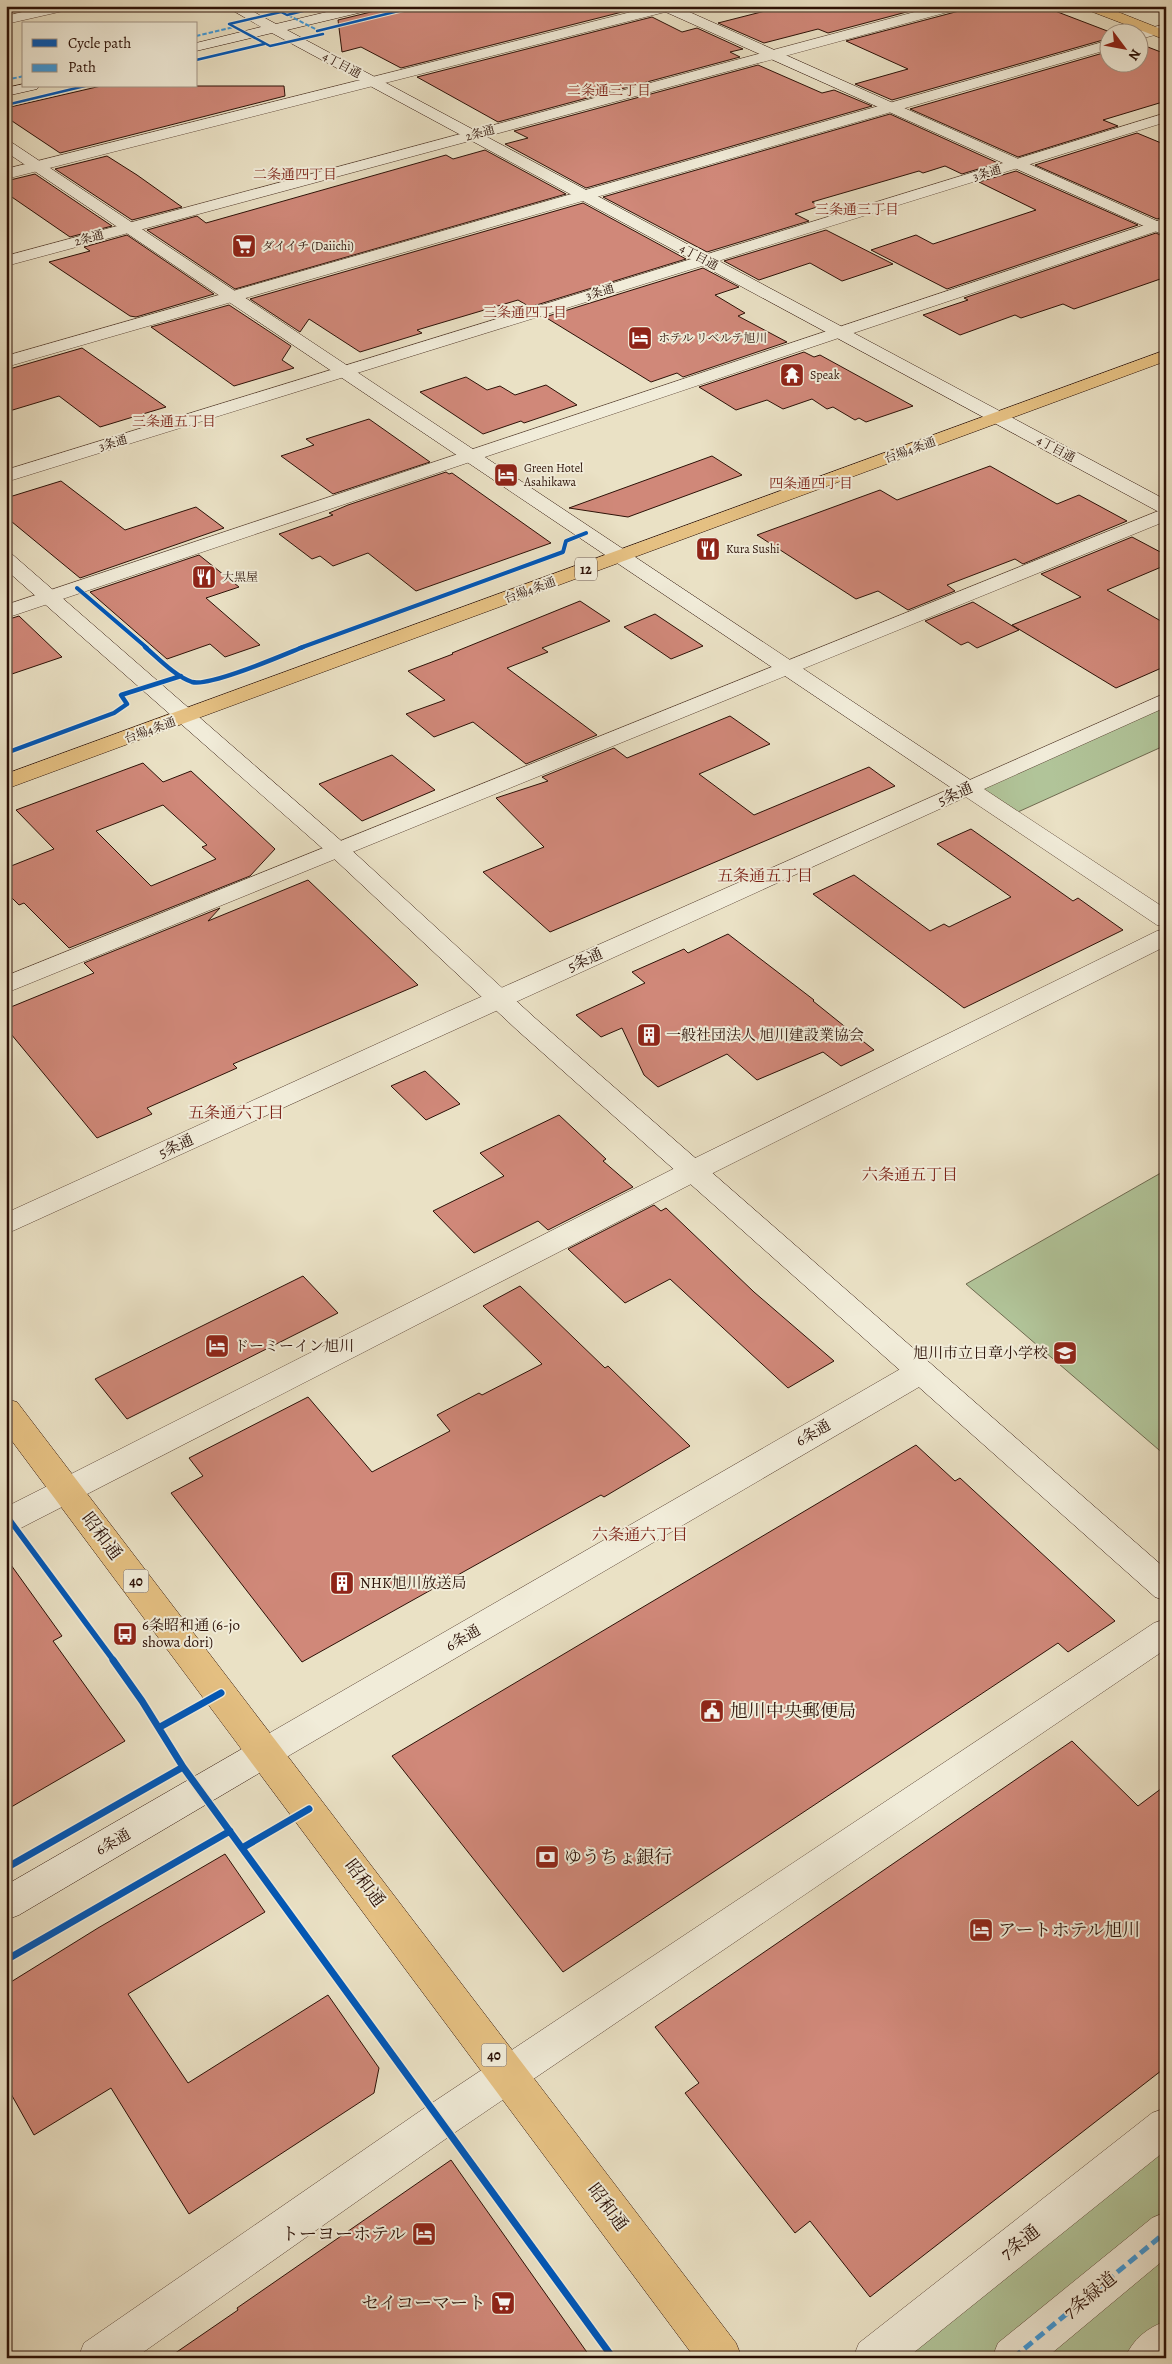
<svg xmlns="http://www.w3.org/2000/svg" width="1172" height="2364" font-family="Alegreya,'Noto Serif JP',serif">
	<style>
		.green { fill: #b1c499; stroke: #6e6a50 }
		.building { fill: #d08879; stroke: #2c1107; fill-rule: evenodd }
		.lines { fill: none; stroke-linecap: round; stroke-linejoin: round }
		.street-casing { stroke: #5c4536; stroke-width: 1 }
		.secondary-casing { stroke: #2c1107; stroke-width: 1 }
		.highway-casing { stroke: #2c1107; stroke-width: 1 }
		.street { fill: #f1ecd9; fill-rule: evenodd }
		.secondary { fill: #f1ecd9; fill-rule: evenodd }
		.highway { fill: #e5c082; fill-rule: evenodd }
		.quiet-far1 { stroke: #3d9add; stroke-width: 2; stroke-dasharray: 4.5 2; stroke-linecap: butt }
		.quiet { stroke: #3d9add; stroke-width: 5; stroke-dasharray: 10 5; stroke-linecap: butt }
		.cycleway-far4-casing { stroke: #f1ecd9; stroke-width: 4.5 }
		.cycleway-far3-casing { stroke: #f1ecd9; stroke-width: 5.5 }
		.cycleway-far2-casing { stroke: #f1ecd9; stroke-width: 7 }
		.cycleway-far1-casing { stroke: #f1ecd9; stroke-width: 9 }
		.cycleway-casing { stroke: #f1ecd9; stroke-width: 10 }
		.cycleway-far4 { stroke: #0057b8; stroke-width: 2.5 }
		.cycleway-far3 { stroke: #0057b8; stroke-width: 4 }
		.cycleway-far2 { stroke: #0057b8; stroke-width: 4.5 }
		.cycleway-far1 { stroke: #0057b8; stroke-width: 5.5 }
		.cycleway { stroke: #0057b8; stroke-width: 7 }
		.labels { text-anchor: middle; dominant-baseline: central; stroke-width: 4; stroke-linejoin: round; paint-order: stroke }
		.far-street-label { font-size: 12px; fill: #2c1107; stroke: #f1ecd9 }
		.far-poi-label { font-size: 12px; fill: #2c1107; stroke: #f1ecd9; text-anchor: start }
		.far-neighbourhood-label { font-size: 14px; fill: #7a1f14; stroke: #f1ecd9 }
		.shield { fill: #f1ecd9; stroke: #675346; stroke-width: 1 }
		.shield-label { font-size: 14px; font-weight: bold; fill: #2c1107 }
		.street-label { font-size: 15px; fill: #2c1107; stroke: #f1ecd9 }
		.poi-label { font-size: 15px; fill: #2c1107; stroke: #f1ecd9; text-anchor: start }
		.neighbourhood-label { font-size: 16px; fill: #7a1f14; stroke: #f1ecd9 }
		.near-street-label { font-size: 18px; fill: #2c1107; stroke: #f1ecd9 }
		.near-poi-label { font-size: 18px; fill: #2c1107; stroke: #f1ecd9; text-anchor: start }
	</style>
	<rect width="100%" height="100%" fill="#eae1c5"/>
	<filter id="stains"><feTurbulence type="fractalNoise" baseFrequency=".004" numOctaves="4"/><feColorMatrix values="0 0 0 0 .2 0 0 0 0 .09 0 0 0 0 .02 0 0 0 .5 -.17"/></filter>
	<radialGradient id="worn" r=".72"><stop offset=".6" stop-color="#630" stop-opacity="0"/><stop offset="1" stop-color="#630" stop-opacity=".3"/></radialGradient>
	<path class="green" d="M1166 699V745L1009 816 967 788Z
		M1166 1170V1456L966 1284Z
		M1166 2126V2349L1155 2358H874Z"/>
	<path class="building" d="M379 6H628L634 9 401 68 361 47 342 52 338 20 375 11Z
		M767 6H929L828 33 818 29 764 43 718 23 773 9Z
		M963 6H1042L1110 32V38L892 100 855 84 908 69 846 41 959 11Z
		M652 17 682 32 697 28 743 49 730 52 740 57 498 122 417 77Z
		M1140 44 1166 54V101L1103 120 1118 126 1018 157 910 109 1110 51V62H1140Z
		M758 65 822 93 834 90 872 106 586 188 505 144 528 138 514 131Z
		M101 86H284L285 96 60 153 6 117V108Z
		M890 114 998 163 962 174 945 166 923 173 919 171 812 202 820 206 795 214 809 221 707 252 603 197Z
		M1137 133 1166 145V216L1157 219 1035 165Z
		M485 150 566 194 235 289 147 230 197 216 206 223 446 155 453 159Z
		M107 156 137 175 182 207 132 220 55 169Z
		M1016 171 1138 225 947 289 871 250 916 235 933 244 1036 210 979 182Z
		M35 174 112 226 70 237 6 193V181Z
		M583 203 686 259 530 307 518 300 417 330 422 333 360 352 309 319 300 332 250 299Z
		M826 230 893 264 842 281 810 263 759 280 724 261Z
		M1156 233 1166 238V277L1074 309 1063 304 1021 318 1015 315 960 335 923 315 968 300 964 298Z
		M127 235 214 294 136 317 130 316 49 262 90 251 84 247Z
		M703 268 739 287 715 295 745 313 738 316 787 342 683 377 677 373 651 382 545 317Z
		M229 305 291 346 282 360 294 368 234 386 151 327Z
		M82 348 166 407 100 427 59 396 6 412V370Z
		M804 352 814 357 820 355 913 406 866 422 859 418 855 420 833 407 827 409 812 399 783 409 767 400 736 410 699 387Z
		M466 377 487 390 500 386 515 395 546 385 577 405 524 423 521 421 483 434 420 392Z
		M369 419 430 462 333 494 281 456 314 445 306 439Z
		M712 456 742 475 628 517 569 508Z
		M990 466 1057 504 1079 495 1127 521 1023 564 1015 559 947 585 955 591 908 610 878 591 856 599 757 535 880 490 897 500Z
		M446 472 449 474 452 473 551 543 416 591 368 553 333 566 320 556 312 559 279 534 333 515 329 513 348 505Z
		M61 481 125 530 196 507 224 528 80 578 6 517V498Z
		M1132 537 1166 555V565L1107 590 1166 624V666L1116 688 1012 625 1081 597 1041 574Z
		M199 555 239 587 206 598 260 645 225 657 210 644 167 659 90 592Z
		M580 601 610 621 542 648 548 652 507 668 597 735 526 764 473 722 434 737 406 714 445 700 408 671 453 654 452 653Z
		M973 602 1019 630 977 648 968 642 961 645 925 621Z
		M655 614 703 646 671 659 624 627Z
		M19 616 62 657 6 676V620Z
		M730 716 770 744 699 774 754 815 869 767 895 786 550 932 483 872 544 847 496 798 548 781 542 777 614 748 627 758Z
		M392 755 435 790 362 821 319 784Z
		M143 763 163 782 191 771 275 849 250 876 69 948 24 903 19 905 6 892V868L54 849 16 810ZM163 805 207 845 202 847 216 859 151 886 96 831Z
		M971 829 1073 901 1078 898 1123 930 964 1008 813 894 854 875 930 931 944 924 949 927 1011 897 937 844Z
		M308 880 418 985 233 1064 237 1068 147 1108 152 1114 97 1138 6 1028V1009L94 973 84 963 220 908 208 921Z
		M728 934 814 1000 813 1001 874 1050 841 1066 823 1052 757 1080 727 1054 658 1087 644 1075 622 1028 601 1037 576 1015 645 983 632 972 684 949 688 953Z
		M425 1071 460 1104 426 1120 391 1086Z
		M559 1115 606 1159 603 1161 633 1187 548 1230 538 1221 474 1253 433 1211 504 1176 480 1153Z
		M654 1205 661 1211 666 1208 754 1292 834 1361 788 1388 670 1279 625 1303 568 1249Z
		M303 1276 338 1313 127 1419 95 1379Z
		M520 1286 605 1368 608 1366 690 1446 604 1497 601 1495 302 1662 171 1493 203 1476 189 1458 308 1397 372 1472 450 1431 437 1415 479 1393 482 1395 542 1364 483 1306Z
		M916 1445 955 1481 960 1478 1115 1621 1068 1652 1058 1643 563 1972 392 1756Z
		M6 1558 62 1636 53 1641 125 1741 6 1810Z
		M1072 1741 1138 1806 1166 1785V2067L870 2297 810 2221 795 2233 685 2093 699 2083 655 2027Z
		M225 1854 265 1912 128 1994 188 2083 328 1995 379 2068 374 2093 189 2214 111 2088 34 2135 6 2085V1985L98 1928Z
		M451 2160 591 2358H168L238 2310 237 2308Z"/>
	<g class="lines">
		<defs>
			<path id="street" d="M48 6H74L72 9 6 24V16Z
				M655 6H679L677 9 6 179V169Z
				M937 6H961L959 9 6 266V256Z
				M1166 24V32L1140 39V32H1135Z
				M1110 40V49L6 367V356Z
				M1166 113V122L6 482V470Z
				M1166 218V228L6 618V605Z
				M1166 508V521L6 993V976Z
				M1166 693V707L984 789 1166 909V927L1157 925 966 797 6 1234V1213L447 1012Z
				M1166 929V946L703 1178 17 1530 6 1533V1507L683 1164 1157 931Z
				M920 1361 931 1364 935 1372 931 1380 278 1762 266 1767 254 1762 249 1752 254 1742 909 1364Z
				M1166 1619V1649L454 2133 135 2358H78L84 2343 426 2107 1154 1623Z
				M1166 2108V2150L907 2358H853L859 2343 1152 2113Z
				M1166 2212V2258L1046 2358H992L998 2343 1152 2218Z
				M1166 2321V2358H1125C1133 2339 1147 2328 1166 2321Z"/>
			<path id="secondary" d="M225 6H243L276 24 352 6H377L375 9 287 30 1166 500V514L1159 512 272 33 196 51V43L261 27Z
				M657 6H676L1166 225V236L659 9Z
				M24 84V86H39L37 89 6 96V88Z
				M6 140 11 142 975 783 978 788 975 793 967 795 959 793 6 152Z
				M6 553 13 555 346 845 535 1018 1166 1569V1601L1155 1597 517 1030 330 855 6 570Z
				M266 1737 278 1742 283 1752 278 1762 19 1915 6 1920V1885L254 1742Z"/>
			<path id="highway" d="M1083 6H1103L1166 31V40L1085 9Z
				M1166 350V361L6 789V774Z
				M6 1399 17 1402 736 2343 742 2358H695L6 1433Z"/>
		</defs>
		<use href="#street" class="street-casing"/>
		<use href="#secondary" class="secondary-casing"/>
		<use href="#highway" class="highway-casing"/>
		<use href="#street" class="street"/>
		<use href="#secondary" class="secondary"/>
		<use href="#highway" class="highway"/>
		<path class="quiet-far1" d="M288 15 321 32
			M196 36 234 27
			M6 80 24 76"/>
		<path class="quiet" d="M1013 2358 1166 2232"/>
		<defs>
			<path id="cycleway-far4" d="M229 24 270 46 323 34
				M229 24 281 12 287 15 323 6
				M317 31 419 6
				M196 60 264 44
				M6 105 85 86"/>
			<path id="cycleway-far3" d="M77 588 147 648
				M300 648 563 552 566 541 586 533"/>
			<path id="cycleway-far2" d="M145 647C159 659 175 676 192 682 210 687 283 655 303 647
				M6 753 114 713 127 704 121 695 181 676"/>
			<path id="cycleway-far1" d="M6 1515 114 1661"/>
			<path id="cycleway" d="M113 1660 142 1701 183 1767 613 2358
				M160 1727 221 1693
				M242 1848 309 1809
				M6 1868 183 1767
				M6 1960 230 1831"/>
		</defs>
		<use href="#cycleway-far4" class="cycleway-far4-casing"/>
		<use href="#cycleway-far3" class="cycleway-far3-casing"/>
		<use href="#cycleway-far2" class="cycleway-far2-casing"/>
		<use href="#cycleway-far1" class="cycleway-far1-casing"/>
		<use href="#cycleway" class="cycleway-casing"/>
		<use href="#cycleway-far4" class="cycleway-far4"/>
		<use href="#cycleway-far3" class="cycleway-far3"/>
		<use href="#cycleway-far2" class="cycleway-far2"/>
		<use href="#cycleway-far1" class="cycleway-far1"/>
		<use href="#cycleway" class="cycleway"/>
	</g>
	<defs>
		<symbol id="supermarket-square" viewBox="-11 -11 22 22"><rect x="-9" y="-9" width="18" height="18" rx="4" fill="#8f2418" stroke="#f1ecd9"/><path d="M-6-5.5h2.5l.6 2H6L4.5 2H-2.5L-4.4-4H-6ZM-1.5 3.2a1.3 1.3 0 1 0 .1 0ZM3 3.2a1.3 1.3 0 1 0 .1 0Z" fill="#fff"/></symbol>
		<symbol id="hotel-square" viewBox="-11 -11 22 22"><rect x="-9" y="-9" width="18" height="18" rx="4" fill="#8f2418" stroke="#f1ecd9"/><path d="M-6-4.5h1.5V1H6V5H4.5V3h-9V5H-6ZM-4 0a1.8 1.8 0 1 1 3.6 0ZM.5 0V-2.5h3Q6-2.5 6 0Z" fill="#fff"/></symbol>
		<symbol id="temple-square" viewBox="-11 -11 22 22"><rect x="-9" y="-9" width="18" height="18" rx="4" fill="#8f2418" stroke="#f1ecd9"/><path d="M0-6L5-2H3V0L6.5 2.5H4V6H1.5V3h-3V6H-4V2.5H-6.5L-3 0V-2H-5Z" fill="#fff"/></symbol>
		<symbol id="restaurant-square" viewBox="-11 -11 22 22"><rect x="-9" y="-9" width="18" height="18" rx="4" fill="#8f2418" stroke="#f1ecd9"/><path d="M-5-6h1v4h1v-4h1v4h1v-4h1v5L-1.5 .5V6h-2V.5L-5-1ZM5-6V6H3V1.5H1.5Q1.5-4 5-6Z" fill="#fff"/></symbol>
		<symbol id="building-square" viewBox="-11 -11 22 22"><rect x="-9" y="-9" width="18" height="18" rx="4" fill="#8f2418" stroke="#f1ecd9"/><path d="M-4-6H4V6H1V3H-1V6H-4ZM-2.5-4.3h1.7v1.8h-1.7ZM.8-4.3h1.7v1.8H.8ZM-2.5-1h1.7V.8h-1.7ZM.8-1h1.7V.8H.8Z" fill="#fff"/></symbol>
		<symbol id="school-square" viewBox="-11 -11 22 22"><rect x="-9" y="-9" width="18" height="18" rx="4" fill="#8f2418" stroke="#f1ecd9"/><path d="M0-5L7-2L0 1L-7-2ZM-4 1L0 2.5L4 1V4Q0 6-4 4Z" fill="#fff"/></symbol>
		<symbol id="bus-square" viewBox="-11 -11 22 22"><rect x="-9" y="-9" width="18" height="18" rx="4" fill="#8f2418" stroke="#f1ecd9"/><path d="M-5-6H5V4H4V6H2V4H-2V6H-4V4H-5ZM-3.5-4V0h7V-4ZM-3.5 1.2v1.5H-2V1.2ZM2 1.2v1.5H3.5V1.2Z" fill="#fff"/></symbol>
		<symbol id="civic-square" viewBox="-11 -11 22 22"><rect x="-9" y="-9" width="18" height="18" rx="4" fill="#8f2418" stroke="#f1ecd9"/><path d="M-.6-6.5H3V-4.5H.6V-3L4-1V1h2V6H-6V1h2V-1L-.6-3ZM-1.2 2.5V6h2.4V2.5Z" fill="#fff"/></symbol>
		<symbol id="bank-square" viewBox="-11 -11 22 22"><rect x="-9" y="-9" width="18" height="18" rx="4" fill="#8f2418" stroke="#f1ecd9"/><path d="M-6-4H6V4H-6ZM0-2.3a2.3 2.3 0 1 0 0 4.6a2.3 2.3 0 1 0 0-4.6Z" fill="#fff"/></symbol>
	</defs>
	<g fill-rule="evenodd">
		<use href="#supermarket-square" x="230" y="232" width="28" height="28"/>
		<use href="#hotel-square" x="626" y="324" width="28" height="28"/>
		<use href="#temple-square" x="778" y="361" width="28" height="28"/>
		<use href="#hotel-square" x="492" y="461" width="28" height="28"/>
		<use href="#restaurant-square" x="694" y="535" width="28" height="28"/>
		<use href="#restaurant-square" x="190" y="563" width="28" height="28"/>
		<use href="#building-square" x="635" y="1021" width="28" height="28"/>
		<use href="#hotel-square" x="203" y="1332" width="28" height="28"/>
		<use href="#school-square" x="1051" y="1339" width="28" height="28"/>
		<use href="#building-square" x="328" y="1569" width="28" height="28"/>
		<use href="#bus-square" x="111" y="1620" width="28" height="28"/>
		<use href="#civic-square" x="698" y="1697" width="28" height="28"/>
		<use href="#bank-square" x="533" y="1843" width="28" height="28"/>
		<use href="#hotel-square" x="967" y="1916" width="28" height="28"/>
		<use href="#hotel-square" x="410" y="2220" width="28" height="28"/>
		<use href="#supermarket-square" x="489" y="2289" width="28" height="28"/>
	</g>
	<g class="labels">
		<g class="far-street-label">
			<text transform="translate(342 65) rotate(28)">4丁目通</text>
			<text transform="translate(480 133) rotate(-15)">2条通</text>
			<text transform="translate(987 173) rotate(-17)">3条通</text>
			<text transform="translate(89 238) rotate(-15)">2条通</text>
			<text transform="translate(699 257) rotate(28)">4丁目通</text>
			<text transform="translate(600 292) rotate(-17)">3条通</text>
			<text transform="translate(113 443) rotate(-17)">3条通</text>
			<text transform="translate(1056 449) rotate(28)">4丁目通</text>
			<text transform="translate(910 450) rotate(-20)">台場4条通</text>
			<text transform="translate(530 590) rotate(-20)">台場4条通</text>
			<text transform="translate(150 730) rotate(-20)">台場4条通</text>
		</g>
		<g class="far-poi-label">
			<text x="262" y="246">ダイイチ (Daiichi)</text>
			<text x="658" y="338">ホテル リベルテ旭川</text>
			<text x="810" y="375">Speak</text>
			<text x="524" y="468">Green Hotel<tspan x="524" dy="14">Asahikawa</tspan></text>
			<text x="726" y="549">Kura Sushi</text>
			<text x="222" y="577">大黑屋</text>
		</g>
		<g class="far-neighbourhood-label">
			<text x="609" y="90">二条通三丁目</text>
			<text x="295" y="174">二条通四丁目</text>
			<text x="857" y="209">三条通三丁目</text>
			<text x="525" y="312">三条通四丁目</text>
			<text x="174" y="421">三条通五丁目</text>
			<text x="811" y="483">四条通四丁目</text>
		</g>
		<g class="shield">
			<rect x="575" y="557.5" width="22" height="23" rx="4"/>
			<rect x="123.5" y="1569.5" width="25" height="23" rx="4"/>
			<rect x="481.5" y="2043.5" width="25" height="23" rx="4"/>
		</g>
		<g class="shield-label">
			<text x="586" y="569">12</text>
			<text x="136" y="1581">40</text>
			<text x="494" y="2055">40</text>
		</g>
		<g class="street-label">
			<text transform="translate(955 794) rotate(-24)">5条通</text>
			<text transform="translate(585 960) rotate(-24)">5条通</text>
			<text transform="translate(176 1146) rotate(-25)">5条通</text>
			<text transform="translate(813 1433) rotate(-30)">6条通</text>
			<text transform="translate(463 1638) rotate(-30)">6条通</text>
			<text transform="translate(113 1842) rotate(-30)">6条通</text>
		</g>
		<g class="poi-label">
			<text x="666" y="1035">一般社団法人 旭川建設業協会</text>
			<text x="234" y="1346">ドーミーイン旭川</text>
			<text x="1048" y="1353" text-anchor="end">旭川市立日章小学校</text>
			<text x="360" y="1583">NHK旭川放送局</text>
			<text x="142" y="1625">6条昭和通 (6-jo<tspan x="142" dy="17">showa dori)</tspan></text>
		</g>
		<g class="neighbourhood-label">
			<text x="765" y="876">五条通五丁目</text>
			<text x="236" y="1113">五条通六丁目</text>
			<text x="910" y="1175">六条通五丁目</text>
			<text x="640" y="1535">六条通六丁目</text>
		</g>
		<g class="near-street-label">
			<text transform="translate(102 1536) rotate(53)">昭和通</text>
			<text transform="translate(365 1883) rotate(53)">昭和通</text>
			<text transform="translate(608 2207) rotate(53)">昭和通</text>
			<text transform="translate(1020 2242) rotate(-38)">7条通</text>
			<text transform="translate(1090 2295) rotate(-39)">7条緑道</text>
		</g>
		<g class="near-poi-label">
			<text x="730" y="1711">旭川中央郵便局</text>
			<text x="564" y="1857">ゆうちょ銀行</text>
			<text x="998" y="1930">アートホテル旭川</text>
			<text x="406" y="2234" text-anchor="end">トーヨーホテル</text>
			<text x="486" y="2303" text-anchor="end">セイコーマート</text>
		</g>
	</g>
	<rect width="1172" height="2364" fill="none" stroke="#eae1c5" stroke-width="25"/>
	<rect x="8" y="8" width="1157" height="2349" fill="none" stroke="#2c1107" stroke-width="2.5"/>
	<rect x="12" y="12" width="1147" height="2339" fill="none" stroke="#2c1107"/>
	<rect x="22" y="22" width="175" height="65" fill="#f1ecd9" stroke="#a29485"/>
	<rect x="32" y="39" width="25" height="8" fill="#0057b8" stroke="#a29485"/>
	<text x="68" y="48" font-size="15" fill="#2c1107">Cycle path</text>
	<rect x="32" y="64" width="25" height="8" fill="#3d9add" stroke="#a29485"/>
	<text x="68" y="72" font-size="15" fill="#2c1107">Path</text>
	<g transform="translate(1124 48) rotate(122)"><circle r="24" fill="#f1ecd9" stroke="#a29485"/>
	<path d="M0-4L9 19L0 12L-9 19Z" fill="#8f2418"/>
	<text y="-8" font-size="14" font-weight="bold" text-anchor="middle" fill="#2c1107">N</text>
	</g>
	<rect width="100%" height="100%" filter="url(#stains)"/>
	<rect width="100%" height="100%" fill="url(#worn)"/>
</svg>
